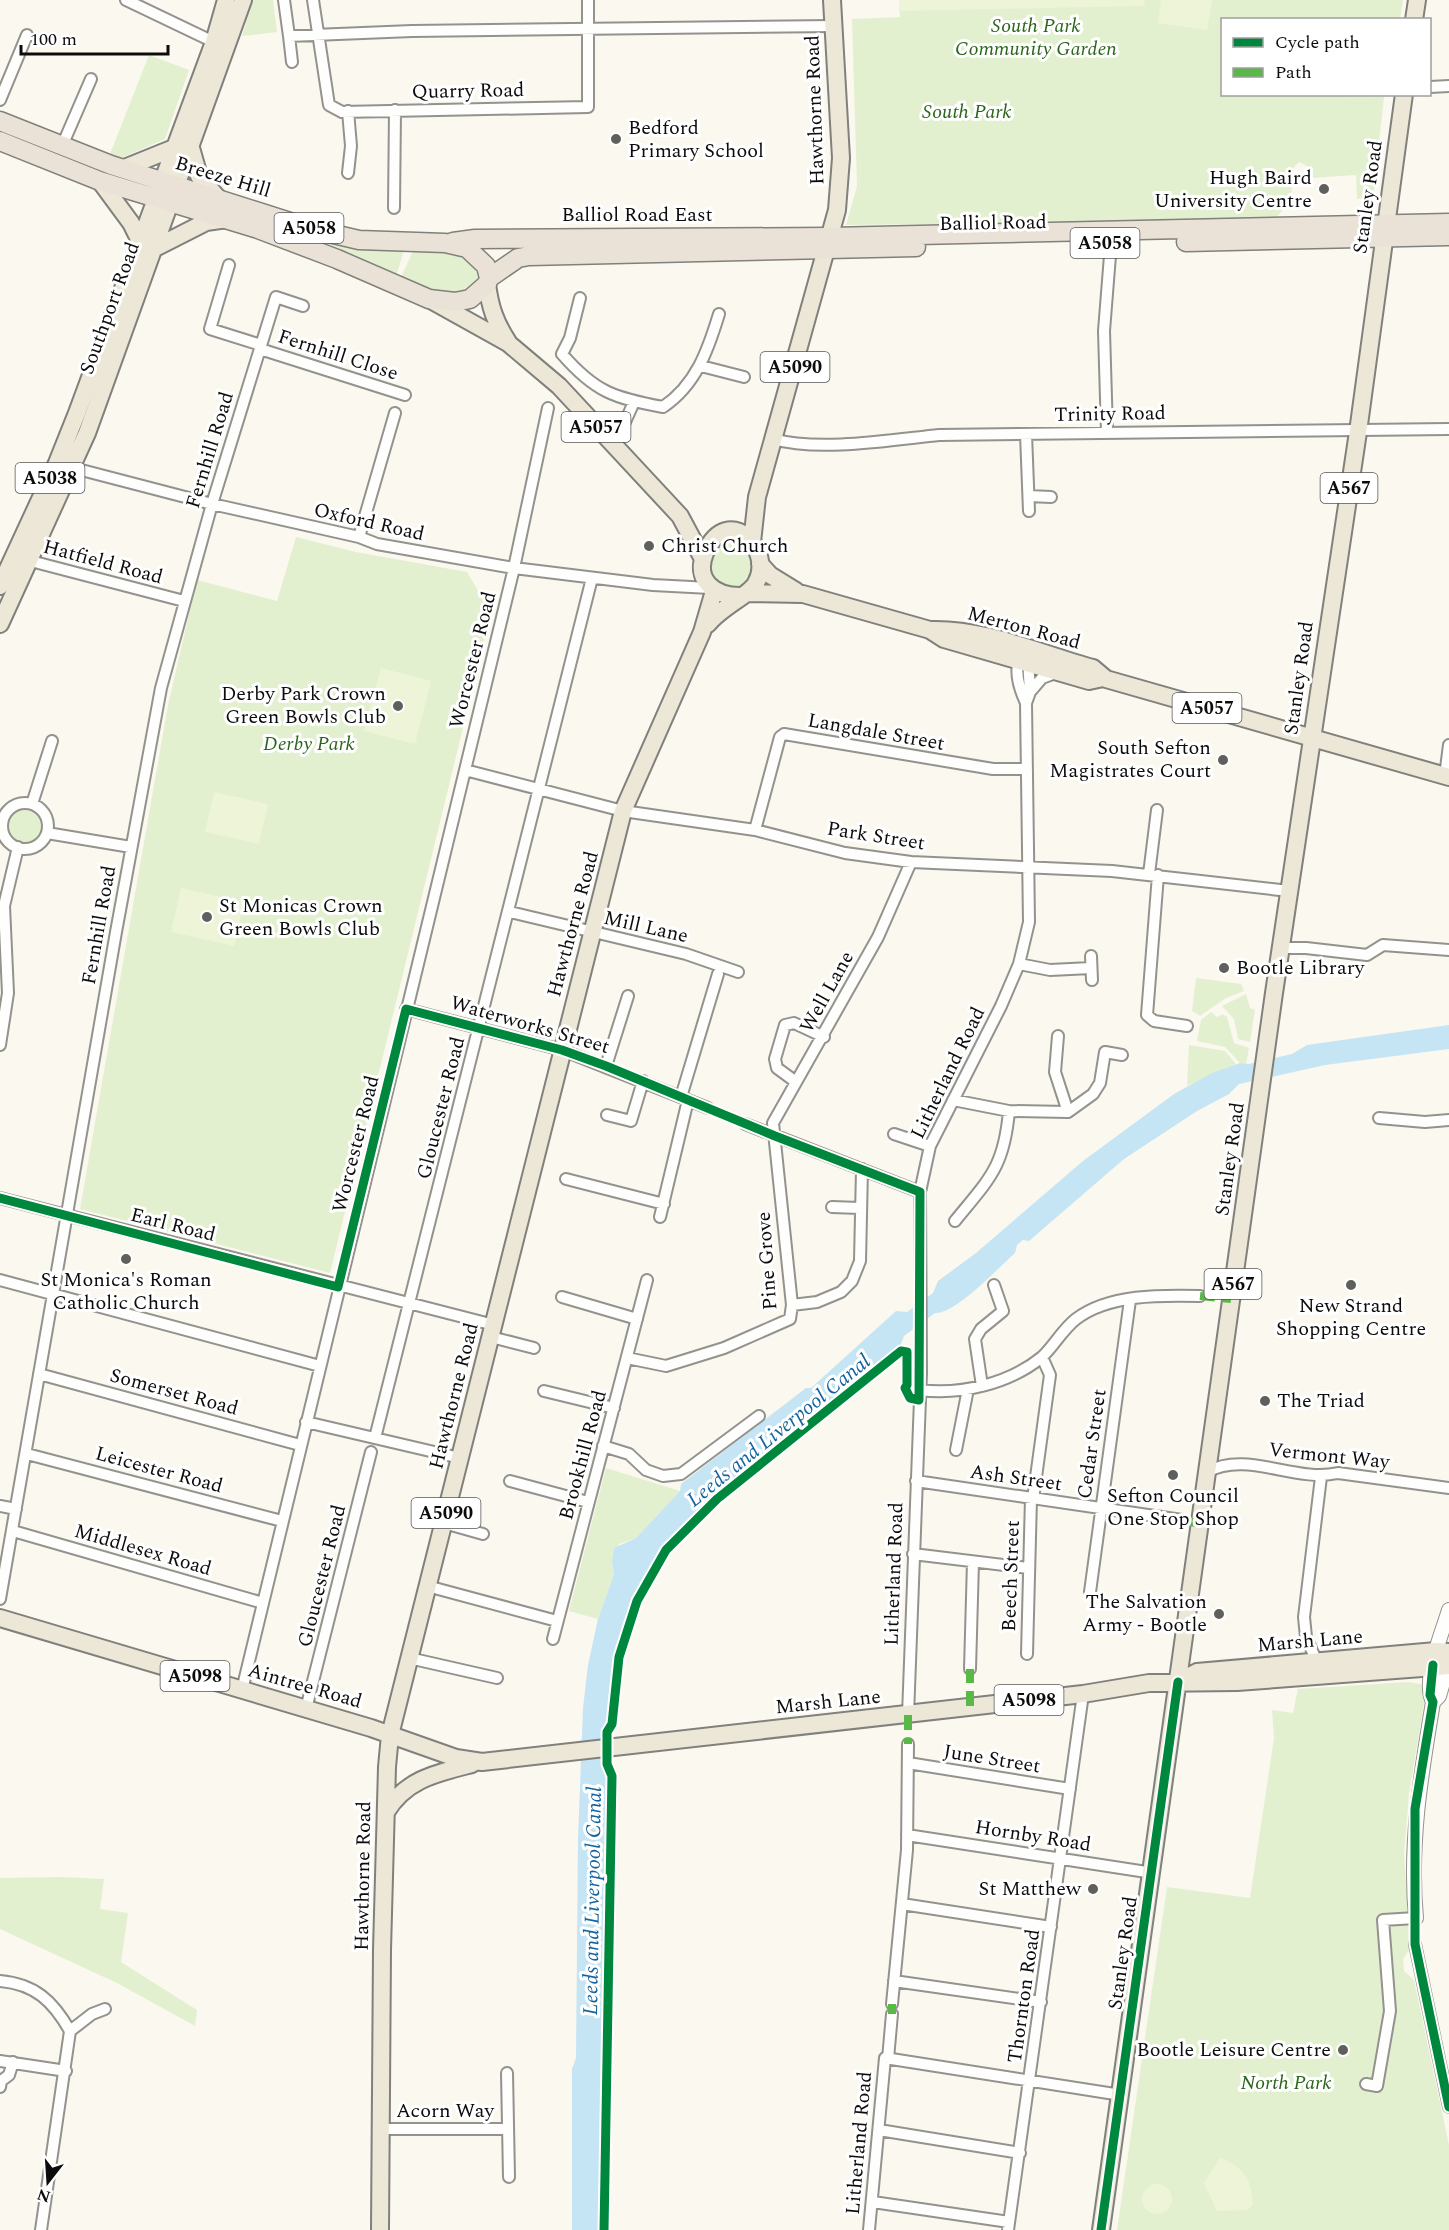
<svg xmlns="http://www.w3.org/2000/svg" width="1449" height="2230" font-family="Spectral,serif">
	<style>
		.green { fill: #e3f0cf }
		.pitch { fill: #edf4d8 }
		.water { fill: #c5e5f5 }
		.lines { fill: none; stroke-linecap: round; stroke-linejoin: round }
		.minor-casing { stroke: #93928e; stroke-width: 14 }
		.tertiary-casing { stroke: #93928e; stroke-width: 16 }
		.primary-casing { stroke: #80807c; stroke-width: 20 }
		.trunk-casing { stroke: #80807c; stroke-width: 21 }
		.minor { stroke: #fefefd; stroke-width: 10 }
		.tertiary { stroke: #fefefd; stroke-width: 14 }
		.primary { stroke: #ece7d7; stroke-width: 16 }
		.trunk { stroke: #eae2d6; stroke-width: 18 }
		.quiet { stroke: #58b947; stroke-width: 8; stroke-dasharray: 15 8; stroke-linecap: butt }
		.cycleway-casing { stroke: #fff; stroke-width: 13 }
		.cycleway { stroke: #00873e; stroke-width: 9 }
		.poi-dot { fill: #5f5f5b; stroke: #fff; stroke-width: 2 }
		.labels { text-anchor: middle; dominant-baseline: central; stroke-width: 6; stroke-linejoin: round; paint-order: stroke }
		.shield { fill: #fff; stroke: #555; stroke-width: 1.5 }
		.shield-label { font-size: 18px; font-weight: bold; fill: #0c0c0c }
		.park-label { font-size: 20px; font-style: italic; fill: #2b651b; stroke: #fff }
		.street-label { font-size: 20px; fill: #0c0c0c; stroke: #fff }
		.poi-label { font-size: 20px; fill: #0c0c0c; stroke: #fff; text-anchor: end }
		.water-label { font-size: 21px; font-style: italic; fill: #1263a0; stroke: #fff }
	</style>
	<rect width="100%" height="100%" fill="#faf8ef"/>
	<path class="green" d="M253 0H273L277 32 242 36Z
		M899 0H1403L1400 19 1222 20V94L1384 97 1373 197 1357 199 1356 175 1311 178 1307 166 1299 162 1291 170 1292 201 1273 220 846 225 857 186 852 19 900 17Z
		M149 55 189 70 165 139 121 158 110 154Z
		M279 227 362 249 404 251 396 276Z
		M413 251H455L478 267 480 279 475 289C444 299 429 291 401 277Z
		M296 537 356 552 467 572 491 613 330 1273 80 1209 168 705 197 580 277 601Z
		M725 539H737C749 550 755 564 750 580L734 590 713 580 709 565 716 546 719 547Z
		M8 826a17 17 0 1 1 34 0a17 17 0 1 1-34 0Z
		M1196 978 1241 984 1244 991 1226 998 1200 1016 1192 1011Z
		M1246 994 1250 1008 1255 1010 1250 1042 1238 1039 1234 1019 1222 1006Z
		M1211 1012 1217 1017 1223 1014 1227 1017 1234 1043 1249 1048 1246 1064 1240 1063 1225 1047 1197 1041 1201 1020Z
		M1189 1045 1225 1051 1236 1064 1187 1086Z
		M606 1468 680 1491 636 1538 619 1544 612 1563 614 1574 598 1619 569 1611Z
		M1408 1682 1421 1684 1426 1692 1409 1793 1404 1854 1410 1949 1403 1959 1404 1971 1414 1980 1449 2145V2230H1117L1167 1887 1250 1898 1274 1738 1272 1710 1293 1713 1298 1689Z
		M61 1877 104 1879 100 1909 128 1913 121 1962 197 2010 195 2026 117 1983 0 1929V1878Z"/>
	<path class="pitch" d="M899 0H1145L1144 6 899 11Z
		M1161 0H1212L1207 30 1158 23Z
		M381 668 431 681 415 744 364 731Z
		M214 792 268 804 259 844 205 832Z
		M181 888 244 902 234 946 171 932Z
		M1220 2158C1243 2166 1252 2180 1253 2204L1248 2210 1217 2211 1204 2183Z
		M1142 2199a15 15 0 1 1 30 0a15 15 0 1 1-30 0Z"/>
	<path class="water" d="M1449 1025V1049L1325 1065 1239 1084 1229 1094 1197 1111 1124 1159 1029 1241 1023 1240 1017 1245 1015 1253C998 1268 956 1314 935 1313L904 1336 899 1349C859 1382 819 1414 778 1446 723 1488 665 1530 635 1595 616 1636 611 1679 610 1723L605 1729 603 1769 607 1773 600 2230H572V2069L576 2058 578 1839 583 1708 588 1665 598 1619 614 1574 612 1563 614 1548 636 1538 680 1491 681 1484 806 1388H811L896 1311 907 1312 933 1293 938 1281 976 1253 1083 1161 1174 1094 1212 1073 1240 1063 1249 1064 1292 1054 1307 1045Z"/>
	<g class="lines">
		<defs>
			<path id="minor" d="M126 0 218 44
				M284 0 289 36 412 31 834 26
				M313 0 329 105 342 112 588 107V0
				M289 36 292 62
				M1430 87 1449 86
				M0 100 27 35
				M62 146 91 79
				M348 173 351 146 348 111
				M394 208 395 110
				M229 265 210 329 261 345
				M580 298 570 338 562 354C595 392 614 398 663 407 696 385 708 350 719 314
				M260 349 405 395
				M701 366 744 377
				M1107 432 1104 331 1111 243
				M1026 434 1029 511
				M773 439C819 452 891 440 939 435L1449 429
				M608 440 625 422 634 402
				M66 466 212 504 359 537 377 544 514 568 653 585 710 588
				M1029 496 1051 497
				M359 537 395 413
				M23 559 184 601
				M1021 657C1013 670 1020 690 1026 703
				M1030 692 1042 678 1058 672
				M465 770 623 811 755 830 845 853 911 862 1112 871 1289 891
				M1445 776 1449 745
				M2 826a23 23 0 1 1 46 0a23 23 0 1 1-46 0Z
				M32 804 52 741
				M755 830 780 737 784 734 993 769H1027
				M47 833 131 847
				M1149 874 1157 810
				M1158 875 1147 1015 1154 1021 1187 1026
				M510 912 686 954 738 972
				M1280 948H1306L1367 955 1383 945 1449 950
				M1091 956 1092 980
				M1019 964 1050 970 1091 968
				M406 1009 562 1050 708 1108
				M1058 1036 1055 1072 1068 1112
				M0 1045 8 993 4 906 18 847
				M606 1066 628 996
				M796 1082 777 1068 775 1059 785 1025 794 1023 824 1037
				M681 1097 718 974
				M953 1100 1009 1111 1068 1112 1093 1094 1100 1083 1105 1052 1122 1055
				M607 1115 631 1121 643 1081
				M1379 1118 1425 1122 1449 1120
				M745 1124 920 1192
				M894 1134 930 1146
				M566 1179 664 1204
				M0 1198 494 1325
				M832 1207 860 1208
				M660 1217 688 1100
				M955 1221C990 1178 1004 1167 1009 1111
				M0 1280 320 1366
				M562 1297 637 1319
				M792 1305 817 1302 841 1292 852 1281 860 1261 862 1169
				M491 1337 534 1348
				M627 1358 666 1366 724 1348 790 1319 792 1305 773 1123 878 937 911 862
				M39 1374 300 1445
				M982 1386 975 1339 981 1329 1003 1311 994 1285
				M920 1390C961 1395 1009 1384 1042 1357 1054 1346 1062 1330 1076 1319 1109 1294 1161 1295 1200 1296
				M544 1391 614 1408
				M306 1422 460 1458
				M375 1438 592 578
				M603 1446 629 1454 646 1470 663 1476 681 1474 759 1416
				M956 1450 968 1389
				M27 1454 282 1521
				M1207 1472C1247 1450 1295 1483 1338 1473L1449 1488
				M510 1481 588 1502
				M916 1481 1182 1520
				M1033 1499 1050 1375 1042 1357
				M0 1506 16 1509
				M444 1523 483 1534
				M13 1531 263 1603
				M913 1554 1028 1568
				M427 1586 557 1621
				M1090 1592 1130 1300
				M0 1599 116 932 161 688 212 504 276 297 303 306
				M553 1639 647 1280
				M1027 1654 1031 1498
				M409 1658 497 1678
				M1317 1662 1306 1637 1304 1617 1321 1477
				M970 1669 973 1562
				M242 1690 514 568 548 408
				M306 1709 371 1452
				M908 1715 921 1373 920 1192 930 1146 1001 1006 1019 964 1029 922 1026 703 1030 692 1028 659
				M908 1763 1070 1789
				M907 1835 1153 1873
				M902 1904 1051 1927
				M1415 1944 1449 2107
				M0 1981C35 1984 53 2001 70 2031L41 2230
				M894 1981 1041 2002
				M892 2004 907 1850 908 1744
				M70 2031 92 2014 105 2009
				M888 2059 892 2014
				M0 2061 66 2071
				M507 2073 509 2177
				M1366 2084 1377 2086 1390 2011 1383 1920 1416 1918
				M0 2087 1 2081 9 2075 13 2062
				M381 2129H508
				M879 2130 1020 2153
				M873 2202 1009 2222
				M869 2230 885 2058 1121 2095
				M1008 2230 1083 1694"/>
			<path id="tertiary" d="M1433 1702 1439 1696 1449 1662
				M1416 1918C1409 1845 1421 1774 1433 1702 1422 1679 1442 1634 1449 1610"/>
			<path id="primary" d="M1414 20 1417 0
				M191 148 199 176 217 197
				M122 169 174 148
				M100 181 131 223 140 241
				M153 249 206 222 227 219
				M487 284C490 307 495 322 508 342
				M429 299 508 343 559 386 680 516 703 559
				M752 542 757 497 837 210 841 158 832 0
				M760 564 770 575 796 591
				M0 586 57 463 77 413 214 42 226 0
				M747 593 803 594 930 630 944 639 1089 681 1103 678
				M0 624 87 433 243 0
				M708 624C721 607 750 595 756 583 775 550 728 501 705 553 694 580 714 596 740 596
				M930 630C984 628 1041 654 1093 668L1106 679 1449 777
				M0 1618 371 1728 456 1758 482 1762 1083 1694 1149 1683 1237 1682 1449 1666
				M1178 1682 1197 1672 1436 1651 1449 1652
				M386 1812C406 1779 437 1773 472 1764
				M380 2230 382 1950 387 1767 390 1735 623 811 702 632 714 591
				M1101 2230 1274 993 1358 432 1404 94"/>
			<path id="trunk" d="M0 121 111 165 312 229 359 240 445 243 467 248 486 266 489 278 487 284 470 299 455 302 429 299 337 259 258 229 100 181 0 141
				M453 242 475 239 830 237 1449 223
				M1186 242 1449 236
				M489 278 518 258 529 256 916 247"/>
		</defs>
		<use href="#minor" class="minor-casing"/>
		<use href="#tertiary" class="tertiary-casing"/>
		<use href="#primary" class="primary-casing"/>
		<use href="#trunk" class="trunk-casing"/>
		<use href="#minor" class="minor"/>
		<use href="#tertiary" class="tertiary"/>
		<use href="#primary" class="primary"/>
		<use href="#trunk" class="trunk"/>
		<path class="quiet" d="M1200 1296 1231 1299
			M1182 1520 1200 1524
			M970 1706V1669
			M908 1715V1744
			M892 2014V2004"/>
		<defs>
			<path id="cycleway" d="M0 1198 338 1287 406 1009 562 1050 606 1066 775 1136 920 1192 919 1400 910 1398 905 1388 907 1385V1352L901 1351 717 1499 666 1550 637 1601 619 1657 612 1724 607 1732V1764L612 1776 604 2230
				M1433 1665 1430 1695 1433 1702 1415 1809V1944L1449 2107
				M1101 2230 1178 1682"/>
		</defs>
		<use href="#cycleway" class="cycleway-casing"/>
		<use href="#cycleway" class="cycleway"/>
	</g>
	<g class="poi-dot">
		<circle cx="616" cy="139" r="6"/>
		<circle cx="1324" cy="189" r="6"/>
		<circle cx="649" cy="546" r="6"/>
		<circle cx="398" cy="706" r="6"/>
		<circle cx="1223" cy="760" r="6"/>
		<circle cx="207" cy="917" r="6"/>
		<circle cx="1224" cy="968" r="6"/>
		<circle cx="126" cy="1259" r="6"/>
		<circle cx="1351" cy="1285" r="6"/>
		<circle cx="1265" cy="1401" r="6"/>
		<circle cx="1173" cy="1475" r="6"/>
		<circle cx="1219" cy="1614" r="6"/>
		<circle cx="1093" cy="1889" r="6"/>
		<circle cx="1343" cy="2050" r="6"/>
	</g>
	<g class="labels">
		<g class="shield">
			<rect x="274.5" y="213" width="69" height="30" rx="4.5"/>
			<rect x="1070.5" y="228" width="69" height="30" rx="4.5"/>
			<rect x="760.5" y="352" width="69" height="30" rx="4.5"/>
			<rect x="561.5" y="412" width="69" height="30" rx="4.5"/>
			<rect x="15.5" y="463" width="69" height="30" rx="4.5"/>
			<rect x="1320.5" y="473" width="57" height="30" rx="4.5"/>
			<rect x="1172.5" y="693" width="69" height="30" rx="4.5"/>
			<rect x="1204.5" y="1269" width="57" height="30" rx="4.5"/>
			<rect x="411.5" y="1498" width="69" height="30" rx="4.5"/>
			<rect x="160.5" y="1661" width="69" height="30" rx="4.5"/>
			<rect x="994.5" y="1685" width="69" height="30" rx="4.5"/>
		</g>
		<g class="shield-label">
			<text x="309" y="228">A5058</text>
			<text x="1105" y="243">A5058</text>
			<text x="795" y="367">A5090</text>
			<text x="596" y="427">A5057</text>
			<text x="50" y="478">A5038</text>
			<text x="1349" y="488">A567</text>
			<text x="1207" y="708">A5057</text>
			<text x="1233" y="1284">A567</text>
			<text x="446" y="1513">A5090</text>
			<text x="195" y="1676">A5098</text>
			<text x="1029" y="1700">A5098</text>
		</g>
		<g class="park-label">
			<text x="1036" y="26">South Park<tspan x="1036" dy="23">Community Garden</tspan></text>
			<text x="967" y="112">South Park</text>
			<text x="309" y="744">Derby Park</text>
			<text x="1286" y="2083">North Park</text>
		</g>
		<g class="street-label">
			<text transform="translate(468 91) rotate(-1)">Quarry Road</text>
			<text transform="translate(815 110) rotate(-92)">Hawthorne Road</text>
			<text transform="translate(223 177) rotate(17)">Breeze Hill</text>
			<text transform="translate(1368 197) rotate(-82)">Stanley Road</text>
			<text x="637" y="215">Balliol Road East</text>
			<text transform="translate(993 223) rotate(-1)">Balliol Road</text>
			<text transform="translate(110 308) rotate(-70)">Southport Road</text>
			<text transform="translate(338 355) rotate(18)">Fernhill Close</text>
			<text transform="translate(1110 414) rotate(-1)">Trinity Road</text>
			<text transform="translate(210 450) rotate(-73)">Fernhill Road</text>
			<text transform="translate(369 522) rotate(13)">Oxford Road</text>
			<text transform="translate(103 562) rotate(15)">Hatfield Road</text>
			<text transform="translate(1024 628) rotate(15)">Merton Road</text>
			<text transform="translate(473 660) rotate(-76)">Worcester Road</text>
			<text transform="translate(1299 678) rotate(-82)">Stanley Road</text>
			<text transform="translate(876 732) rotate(10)">Langdale Street</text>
			<text transform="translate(876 836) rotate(9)">Park Street</text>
			<text transform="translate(573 924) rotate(-75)">Hawthorne Road</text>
			<text transform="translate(99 925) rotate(-80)">Fernhill Road</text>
			<text transform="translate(646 927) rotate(13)">Mill Lane</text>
			<text transform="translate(827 992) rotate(-61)">Well Lane</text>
			<text transform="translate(530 1025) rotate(16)">Waterworks Street</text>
			<text transform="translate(948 1073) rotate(-64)">Litherland Road</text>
			<text transform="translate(441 1108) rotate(-76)">Gloucester Road</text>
			<text transform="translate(356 1144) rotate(-76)">Worcester Road</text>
			<text transform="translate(1230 1159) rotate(-82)">Stanley Road</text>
			<text transform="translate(173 1225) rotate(14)">Earl Road</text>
			<text transform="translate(767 1261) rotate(-94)">Pine Grove</text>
			<text transform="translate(174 1392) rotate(15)">Somerset Road</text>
			<text transform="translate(454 1396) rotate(-76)">Hawthorne Road</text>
			<text transform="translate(1092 1444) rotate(-82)">Cedar Street</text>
			<text transform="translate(583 1455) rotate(-75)">Brookhill Road</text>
			<text transform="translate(1329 1456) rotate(6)">Vermont Way</text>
			<text transform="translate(159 1470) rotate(15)">Leicester Road</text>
			<text transform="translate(1016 1478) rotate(8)">Ash Street</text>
			<text transform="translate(143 1550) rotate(16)">Middlesex Road</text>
			<text transform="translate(894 1574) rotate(-88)">Litherland Road</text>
			<text transform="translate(322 1576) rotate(-76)">Gloucester Road</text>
			<text transform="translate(1011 1576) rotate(-88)">Beech Street</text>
			<text transform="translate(1310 1641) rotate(-5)">Marsh Lane</text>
			<text transform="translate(305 1686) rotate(16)">Aintree Road</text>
			<text transform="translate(828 1702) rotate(-6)">Marsh Lane</text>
			<text transform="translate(992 1759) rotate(9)">June Street</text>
			<text transform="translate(1033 1836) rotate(9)">Hornby Road</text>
			<text transform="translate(363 1876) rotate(-89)">Hawthorne Road</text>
			<text transform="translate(1123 1953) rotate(-82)">Stanley Road</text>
			<text transform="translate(1024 1996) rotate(-82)">Thornton Road</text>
			<text x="445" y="2111">Acorn Way</text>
			<text transform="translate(859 2143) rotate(-85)">Litherland Road</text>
		</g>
		<g class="poi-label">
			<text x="628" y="128" text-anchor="start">Bedford<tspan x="628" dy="23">Primary School</tspan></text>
			<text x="1312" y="178">Hugh Baird<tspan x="1312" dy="23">University Centre</tspan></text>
			<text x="661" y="546" text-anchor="start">Christ Church</text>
			<text x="386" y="694">Derby Park Crown<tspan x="386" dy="23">Green Bowls Club</tspan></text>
			<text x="1211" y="748">South Sefton<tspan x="1211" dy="23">Magistrates Court</tspan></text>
			<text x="219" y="906" text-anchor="start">St Monicas Crown<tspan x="219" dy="23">Green Bowls Club</tspan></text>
			<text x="1236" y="968" text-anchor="start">Bootle Library</text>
			<text x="126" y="1280" text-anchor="middle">St Monica's Roman<tspan x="126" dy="23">Catholic Church</tspan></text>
			<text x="1351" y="1306" text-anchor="middle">New Strand<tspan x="1351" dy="23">Shopping Centre</tspan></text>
			<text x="1277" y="1401" text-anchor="start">The Triad</text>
			<text x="1173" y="1496" text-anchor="middle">Sefton Council<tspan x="1173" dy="23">One Stop Shop</tspan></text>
			<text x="1207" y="1602">The Salvation<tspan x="1207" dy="23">Army - Bootle</tspan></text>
			<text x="1081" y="1889">St Matthew</text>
			<text x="1331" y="2050">Bootle Leisure Centre</text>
		</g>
		<g class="water-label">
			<text transform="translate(779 1431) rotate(-39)">Leeds and Liverpool Canal</text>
			<text transform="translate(593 1901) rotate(-89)">Leeds and Liverpool Canal</text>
		</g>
	</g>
	<rect x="1221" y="18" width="210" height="78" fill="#ffffff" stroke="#9e9e9e" stroke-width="1.5"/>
	<rect x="1233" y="38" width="30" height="9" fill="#00873e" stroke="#9e9e9e" stroke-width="1.5"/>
	<text x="1275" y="48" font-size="18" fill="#0c0c0c">Cycle path</text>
	<rect x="1233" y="68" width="30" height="9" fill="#58b947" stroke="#9e9e9e" stroke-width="1.5"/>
	<text x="1275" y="78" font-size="18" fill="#0c0c0c">Path</text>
	<g transform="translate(48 2182) rotate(197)" stroke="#ffffff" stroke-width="4.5" paint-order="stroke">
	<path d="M0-4.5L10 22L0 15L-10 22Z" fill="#0c0c0c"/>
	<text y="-9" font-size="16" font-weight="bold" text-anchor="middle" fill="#0c0c0c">N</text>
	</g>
	<path d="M21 45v9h147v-9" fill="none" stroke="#0c0c0c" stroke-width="3"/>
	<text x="30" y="45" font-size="18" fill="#0c0c0c" stroke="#ffffff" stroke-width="4.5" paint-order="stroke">100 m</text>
</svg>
